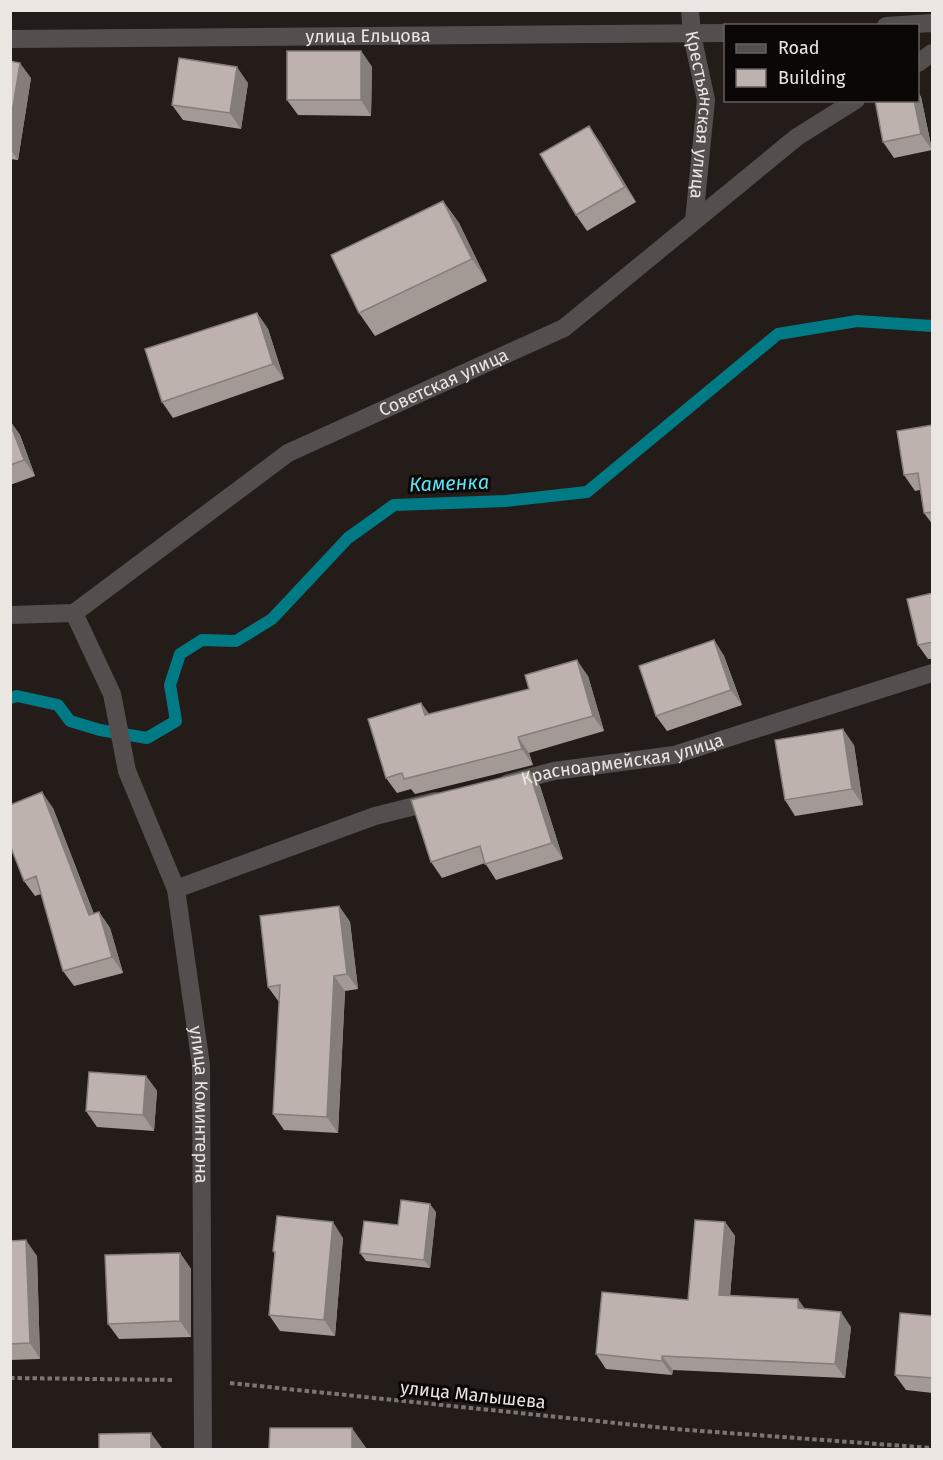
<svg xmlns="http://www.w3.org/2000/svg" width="943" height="1460" font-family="'Fira Sans',sans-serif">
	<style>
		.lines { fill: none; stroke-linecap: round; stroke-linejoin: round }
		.stream { stroke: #007a84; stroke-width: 12 }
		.path { stroke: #7c7571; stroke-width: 4; stroke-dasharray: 4.5 3; stroke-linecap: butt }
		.street { stroke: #544f4e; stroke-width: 18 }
		.wall { fill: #a39995 }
		.shaded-wall { fill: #847d79 }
		.building { fill: #bdb2ad; stroke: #847d79; stroke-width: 1.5 }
		.labels { text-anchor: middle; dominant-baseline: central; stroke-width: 6; stroke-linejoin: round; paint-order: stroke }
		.street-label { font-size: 18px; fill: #ece6e3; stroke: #0b0706 }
		.water-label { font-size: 20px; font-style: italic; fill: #59e5f3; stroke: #0b0706 }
	</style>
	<rect width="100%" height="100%" fill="#241c18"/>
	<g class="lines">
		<path class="stream" d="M10 698 17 696 58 705 70 721 100 730 147 738 176 721 170 685 180 654 202 640 236 641 272 619 348 538 394 505 506 501 587 492 778 334 857 321 932 326"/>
		<path class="path" d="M10 1378 175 1380
			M230 1383 674 1429 932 1448"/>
		<g class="street">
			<path id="s1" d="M690 10 692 35 706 100 694 221"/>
			<path d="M886 26 932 23"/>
			<path id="s2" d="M10 39 726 33"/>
			<path d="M918 63 932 53"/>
			<path id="s3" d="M74 613 112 694 127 771 176 889 201 1065 203 1450"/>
			<path id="s4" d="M10 615 74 613 288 453 564 328 797 137 856 100"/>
			<path id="s5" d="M508 783 554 771 674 755 932 673"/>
			<path d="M176 889 375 816 435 801"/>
		</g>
	</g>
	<path class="wall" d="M361 51 372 67 371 116 298 115 287 100Z
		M10 61 31 78 18 160 10 159Z
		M248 83 241 129 183 120 172 105Z
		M918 92 921 97 932 150 894 158 883 142 918 100Z
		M600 142 636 202 587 231 576 215Z
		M443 201 459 223 487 281 375 336 359 313Z
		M257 313 268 329 284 379 173 418 162 402Z
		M10 421 20 435 35 476 10 485Z
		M933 425V525L924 513 920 490 915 491 904 475Z
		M933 593V659H928L918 645Z
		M714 640 724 656 742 705 667 731 656 716Z
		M588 676 604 731 529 753 533 765 415 794 411 789 397 793 386 778 421 703 429 714Z
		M854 745 863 805 795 816 785 800Z
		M529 771 540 786 563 859 496 880 485 863 442 878 431 862Z
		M53 808 94 914 99 912 110 928 123 973 74 986 63 971 41 894 35 896 24 881Z
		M339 906 350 922 358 989 345 991 338 1133 284 1130 273 1114 279 1002 268 987Z
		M146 1076 157 1091 154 1131 97 1127 86 1111Z
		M436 1212 430 1268 366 1261 360 1253 398 1225Z
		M725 1222 735 1236 730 1296 805 1309 851 1327 845 1378 673 1370 672 1375 606 1369 596 1354 688 1300Z
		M343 1238 335 1336 280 1331 269 1315 275 1255 273 1251Z
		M10 1241 37 1256 40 1359 10 1360Z
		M180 1253 191 1269V1337L119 1339 108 1324Z
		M933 1316V1393L906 1390 895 1375Z"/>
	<path class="shaded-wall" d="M361 51 372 67 371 116 361 100Z
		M20 63 31 78 18 160 10 149V125Z
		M237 67 248 83 241 129 230 113Z
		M918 92 921 97 932 150 921 134 914 100H918Z
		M589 126 600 142 636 202 625 187Z
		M443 201 459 223 487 281 472 259Z
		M257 313 268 329 284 379 273 364Z
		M10 421 20 435 35 476 24 460Z
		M714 640 724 656 742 705 731 690Z
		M577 660 588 676 604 731 593 716Z
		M421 703 432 718 425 715Z
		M843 729 854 745 863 805 852 789Z
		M518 737 529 753 533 765 522 749Z
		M529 771 540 786 563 859 552 843Z
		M42 792 53 808 100 931 89 915Z
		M339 906 350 922 358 989 347 974Z
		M99 912 110 928 123 973 112 957Z
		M334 976 345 991 338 1133 327 1117Z
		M146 1076 157 1091 154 1131 143 1115Z
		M430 1204 436 1212 430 1268 424 1260Z
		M333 1222 343 1238 335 1336 324 1320Z
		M725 1222 735 1236 729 1309 719 1295Z
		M26 1240 37 1256 40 1359 30 1343Z
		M180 1253 191 1269V1337L180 1321Z
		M798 1299 808 1313 798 1308Z
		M841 1312 851 1327 845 1378 835 1364Z
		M662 1356 673 1370 672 1375 662 1361Z
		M352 1428 367 1449H352Z
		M151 1433 162 1448V1449H151Z"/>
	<path class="building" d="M287 51H361V100H287Z
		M179 58 237 67 230 113 172 105Z
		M10 61 20 63 10 125Z
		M875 100H914L921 134 883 142Z
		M589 126 625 187 576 215 540 154Z
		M443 201 472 259 359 313 331 255Z
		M257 313 273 364 162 402 145 349Z
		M10 423 24 460 10 465Z
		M933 425V512L924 513 918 473 904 475 897 431Z
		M933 593V642L918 645 907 599Z
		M714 640 731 690 656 716 639 666Z
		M577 660 593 716 518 737 522 749 404 779 402 773 386 778 368 719 421 703 425 715 529 689 525 675Z
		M843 729 852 789 785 800 775 740Z
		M529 771 552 843 485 864 480 846 431 862 411 800Z
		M42 792 89 915 99 912 112 957 63 971 36 876 24 881 10 845V805Z
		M339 906 347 974 334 976 327 1117 273 1114 280 985 268 987 260 916Z
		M89 1072 146 1076 143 1115 86 1111Z
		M401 1200 430 1204 424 1260 360 1253 364 1221 398 1225Z
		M277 1216 333 1222 324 1320 269 1315 275 1252 273 1251Z
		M695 1220 725 1222 719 1295 798 1299V1308L841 1312 835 1364 662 1356V1361L596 1354 602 1292 688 1300Z
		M26 1240 30 1343 10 1344V1241Z
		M180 1253V1321L108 1324 105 1255Z
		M900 1313 933 1316V1378L895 1375Z
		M270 1428H352V1449H269Z
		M151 1433V1449H99V1434Z"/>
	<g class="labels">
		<g class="street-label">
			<text stroke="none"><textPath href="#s2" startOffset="358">улица Ельцова</textPath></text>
			<text stroke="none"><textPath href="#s1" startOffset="106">Крестьянская улица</textPath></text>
			<text stroke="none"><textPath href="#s4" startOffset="502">Советская улица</textPath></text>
			<text stroke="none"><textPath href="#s5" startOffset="117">Красноармейская улица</textPath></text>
			<text stroke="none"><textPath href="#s3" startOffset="513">улица Коминтерна</textPath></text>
			<text transform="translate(473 1395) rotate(6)">улица Малышева</text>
		</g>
		<g class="water-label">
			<text transform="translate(449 483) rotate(-2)">Каменка</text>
		</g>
	</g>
	<rect width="943" height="1460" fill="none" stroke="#ece6e3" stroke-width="24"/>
	<rect x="724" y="24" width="195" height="78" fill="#0b0706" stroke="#65605e" stroke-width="1.5"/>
	<rect x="736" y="44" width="30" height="9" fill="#544f4e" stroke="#65605e" stroke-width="1.5"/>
	<text x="778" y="54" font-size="18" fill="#ece6e3">Road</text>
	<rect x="736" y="69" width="30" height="18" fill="#bdb2ad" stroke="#65605e" stroke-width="1.5"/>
	<text x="778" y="84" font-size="18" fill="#ece6e3">Building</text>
</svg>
